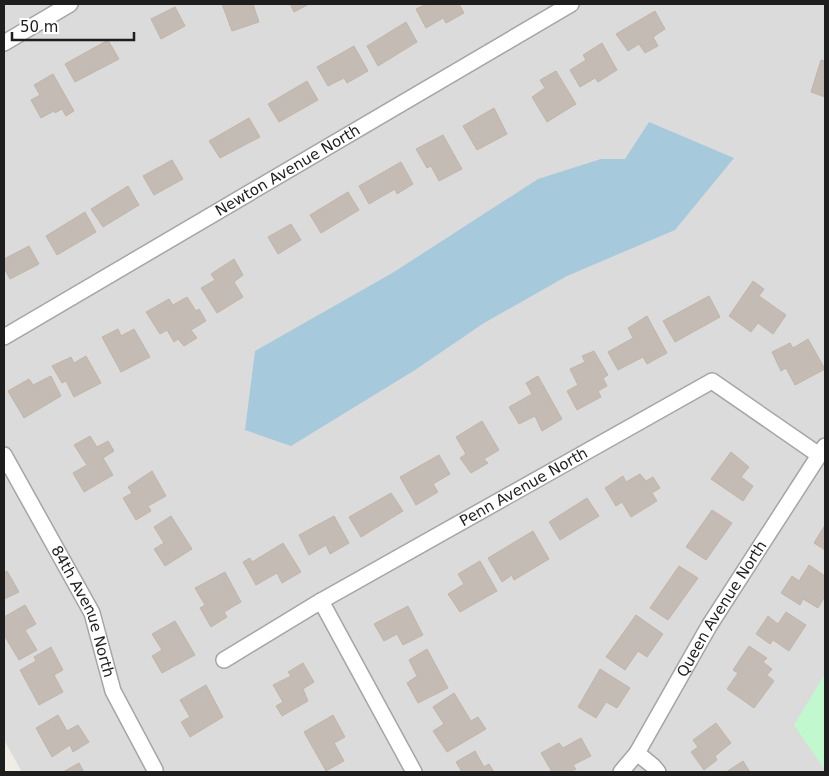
<svg xmlns="http://www.w3.org/2000/svg" width="829" height="776" font-family="'DejaVu Sans',sans-serif">
	<style>
		.residential { fill: #dcdbdb }
		.park { fill: #c2f8cd }
		.water { fill: #a6c9dc }
		.building { fill: #c4bcb4; stroke: #c0b5a7 }
		.lines { fill: none; stroke-linecap: round; stroke-linejoin: round }
		.minor-casing { stroke: #a5a5a5; stroke-width: 18 }
		.minor { stroke: #fff; stroke-width: 15 }
		.labels { text-anchor: middle; dominant-baseline: central; stroke-width: 5; stroke-linejoin: round; paint-order: stroke }
		.street-label { font-size: 15px; fill: #1e1e1e; stroke: #fff }
	</style>
	<rect width="100%" height="100%" fill="#efede4"/>
	<path class="residential" d="M4 4H825V772H22L4 740Z"/>
	<path class="park" d="M825 674V770L794 725Z"/>
	<path class="water" d="M649 122 734 158 675 230 567 276 484 323 415 370 291 446 245 430 255 351 394 272 538 179 601 159H625Z"/>
	<path class="building" d="M222 4H253L259 22 232 31Z
		M290 4H309L294 12Z
		M427 4H459L464 13 446 23 443 18 426 28 416 9Z
		M175 7 185 26 161 39 151 19Z
		M655 11 665 29 653 37 658 46 645 53 639 44 628 51 616 34Z
		M406 22 417 42 378 66 367 46Z
		M108 40 119 59 75 82 65 64Z
		M602 43 617 70 598 82 595 78 580 87 570 70 586 60 583 55Z
		M354 46 368 71 347 83 344 78 328 86 317 67Z
		M821 60 825 61V97L811 92Z
		M556 71 576 104 547 122 532 97 545 88 540 80Z
		M53 74 74 111 66 116 62 109 55 113 54 111 41 118 31 100 40 95 34 85Z
		M307 81 318 100 279 122 268 104Z
		M494 108 507 134 477 150 463 126Z
		M249 118 260 137 220 158 209 141Z
		M443 135 462 169 439 181 431 166 427 168 416 149Z
		M172 160 183 179 154 195 143 176Z
		M401 162 413 184 397 194 395 189 369 204 359 186Z
		M128 186 139 205 103 227 91 209Z
		M348 192 359 210 321 233 310 215Z
		M85 212 96 232 57 255 46 236Z
		M291 224 301 240 278 254 268 237Z
		M29 246 39 264 10 279 4 268V259Z
		M234 259 243 275 234 282 243 297 217 313 201 288 215 280 211 274Z
		M753 281 764 289 759 296 786 315 773 334 758 323 751 332 729 316Z
		M709 296 720 317 675 342 663 321Z
		M187 297 196 311 199 309 206 321 191 330 197 338 184 346 178 339 174 342 167 330 160 334 146 312 169 299 173 305Z
		M647 316 667 353 647 364 643 357 618 370 608 352 633 338 628 328Z
		M118 329 121 336 134 329 150 357 121 372 102 337Z
		M808 339 825 369 795 385 786 368 781 371 772 352 790 343 793 348Z
		M594 351 608 375 603 378 607 386 598 391 601 397 577 410 567 391 578 385 570 369 585 362 582 356Z
		M86 356 101 383 74 397 66 381 62 383 52 366 71 357 74 363Z
		M51 376 61 396 24 418 8 391 29 379 33 385Z
		M538 376 562 419 542 431 535 416 519 424 509 407 532 394 526 383Z
		M482 421 499 450 484 459 488 463 471 473 460 458 466 454 456 437Z
		M90 436 97 447 108 441 114 451 103 458 113 475 84 492 73 473 87 465 74 445Z
		M731 452 749 467 741 477 753 486 743 501 711 479Z
		M439 455 450 474 433 484 438 492 416 505 400 477Z
		M152 471 166 496 148 506 151 511 136 520 123 498 132 493 128 487Z
		M640 474 646 481 653 477 660 488 652 493 657 501 631 517 622 502 616 506 605 488 623 476 626 482Z
		M391 493 403 511 361 537 349 517Z
		M587 498 599 516 560 540 549 522Z
		M712 510 732 523 706 560 686 547Z
		M171 516 192 549 165 566 154 549 164 543 154 527Z
		M334 516 349 543 330 554 326 545 309 555 299 535Z
		M825 525V550L814 543Z
		M533 531 549 559 514 580 512 575 502 582 488 558Z
		M283 543 301 572 282 583 277 573 256 585 243 562 250 558 252 562Z
		M480 561 497 591 460 612 448 594 464 584 458 574Z
		M809 565 825 576V596L818 608 803 599 800 605 781 593 792 576 799 581Z
		M679 566 698 578 668 620 650 608Z
		M7 571 19 592 4 599V573Z
		M225 572 241 602 224 612 227 617 211 627 200 608 205 605 195 588Z
		M25 605 36 624 25 630 37 650 19 660 4 635V617Z
		M408 606 423 635 403 645 397 634 384 641 374 624Z
		M786 612 806 625 789 651 773 640 770 644 756 634 768 616 778 624Z
		M636 615 663 634 647 657 638 651 625 670 606 657Z
		M175 621 195 655 162 673 152 656 162 650 152 634Z
		M749 646 767 658 763 662 772 669 767 675 774 681 754 708 727 689 738 673 733 670Z
		M51 647 63 670 54 675 63 692 39 705 20 670 36 661 34 657Z
		M427 649 448 688 418 703 407 683 417 676 409 660Z
		M303 663 314 682 303 689 308 701 282 716 276 706 283 702 273 685 291 676 288 672Z
		M600 669 630 688 617 708 606 702 596 718 578 707Z
		M206 685 223 717 190 737 181 722 190 717 180 700Z
		M454 693 471 721 478 717 486 729 447 752 433 731 444 724 433 707Z
		M58 715 67 731 78 725 89 742 73 752 70 745 52 757 36 728Z
		M333 715 345 737 334 743 344 761 326 771 304 732Z
		M716 723 731 743 715 756 717 760 704 770 691 752 698 747 693 740Z
		M581 738 591 756 573 765 576 769 570 772H552L541 753 559 743 563 748Z
		M475 751 484 767 489 764 494 772H462L456 762Z
		M743 761 750 772H726Z
		M79 763 84 772H63Z"/>
	<g class="lines">
		<defs>
			<g id="minor">
				<path d="M4 43 70 4"/>
				<path id="s1" d="M4 337 571 4"/>
				<path id="s2" d="M4 455 92 613 113 691 155 770"/>
				<path d="M321 601 414 772"/>
				<path id="s3" d="M224 660 321 601 712 381 819 455"/>
				<path d="M637 753 653 766 658 772"/>
				<path id="s4" d="M621 772 637 753 709 626 825 446"/>
			</g>
		</defs>
		<use href="#minor" class="minor-casing"/>
		<use href="#minor" class="minor"/>
	</g>
	<g class="labels">
		<g class="street-label">
			<text stroke="none"><textPath href="#s1" startOffset="329">Newton Avenue North</textPath></text>
			<text stroke="none"><textPath href="#s3" startOffset="346">Penn Avenue North</textPath></text>
			<text stroke="none"><textPath href="#s4" startOffset="192">Queen Avenue North</textPath></text>
			<text stroke="none"><textPath href="#s2" startOffset="176">84th Avenue North</textPath></text>
		</g>
	</g>
	<rect width="829" height="776" fill="none" stroke="#1e1e1e" stroke-width="10"/>
	<path d="M12 32v8h122v-8" fill="none" stroke="#1e1e1e" stroke-width="2.5"/>
	<text x="20" y="32" font-size="15" fill="#1e1e1e" stroke="#ffffff" stroke-width="4" paint-order="stroke">50 m</text>
</svg>
